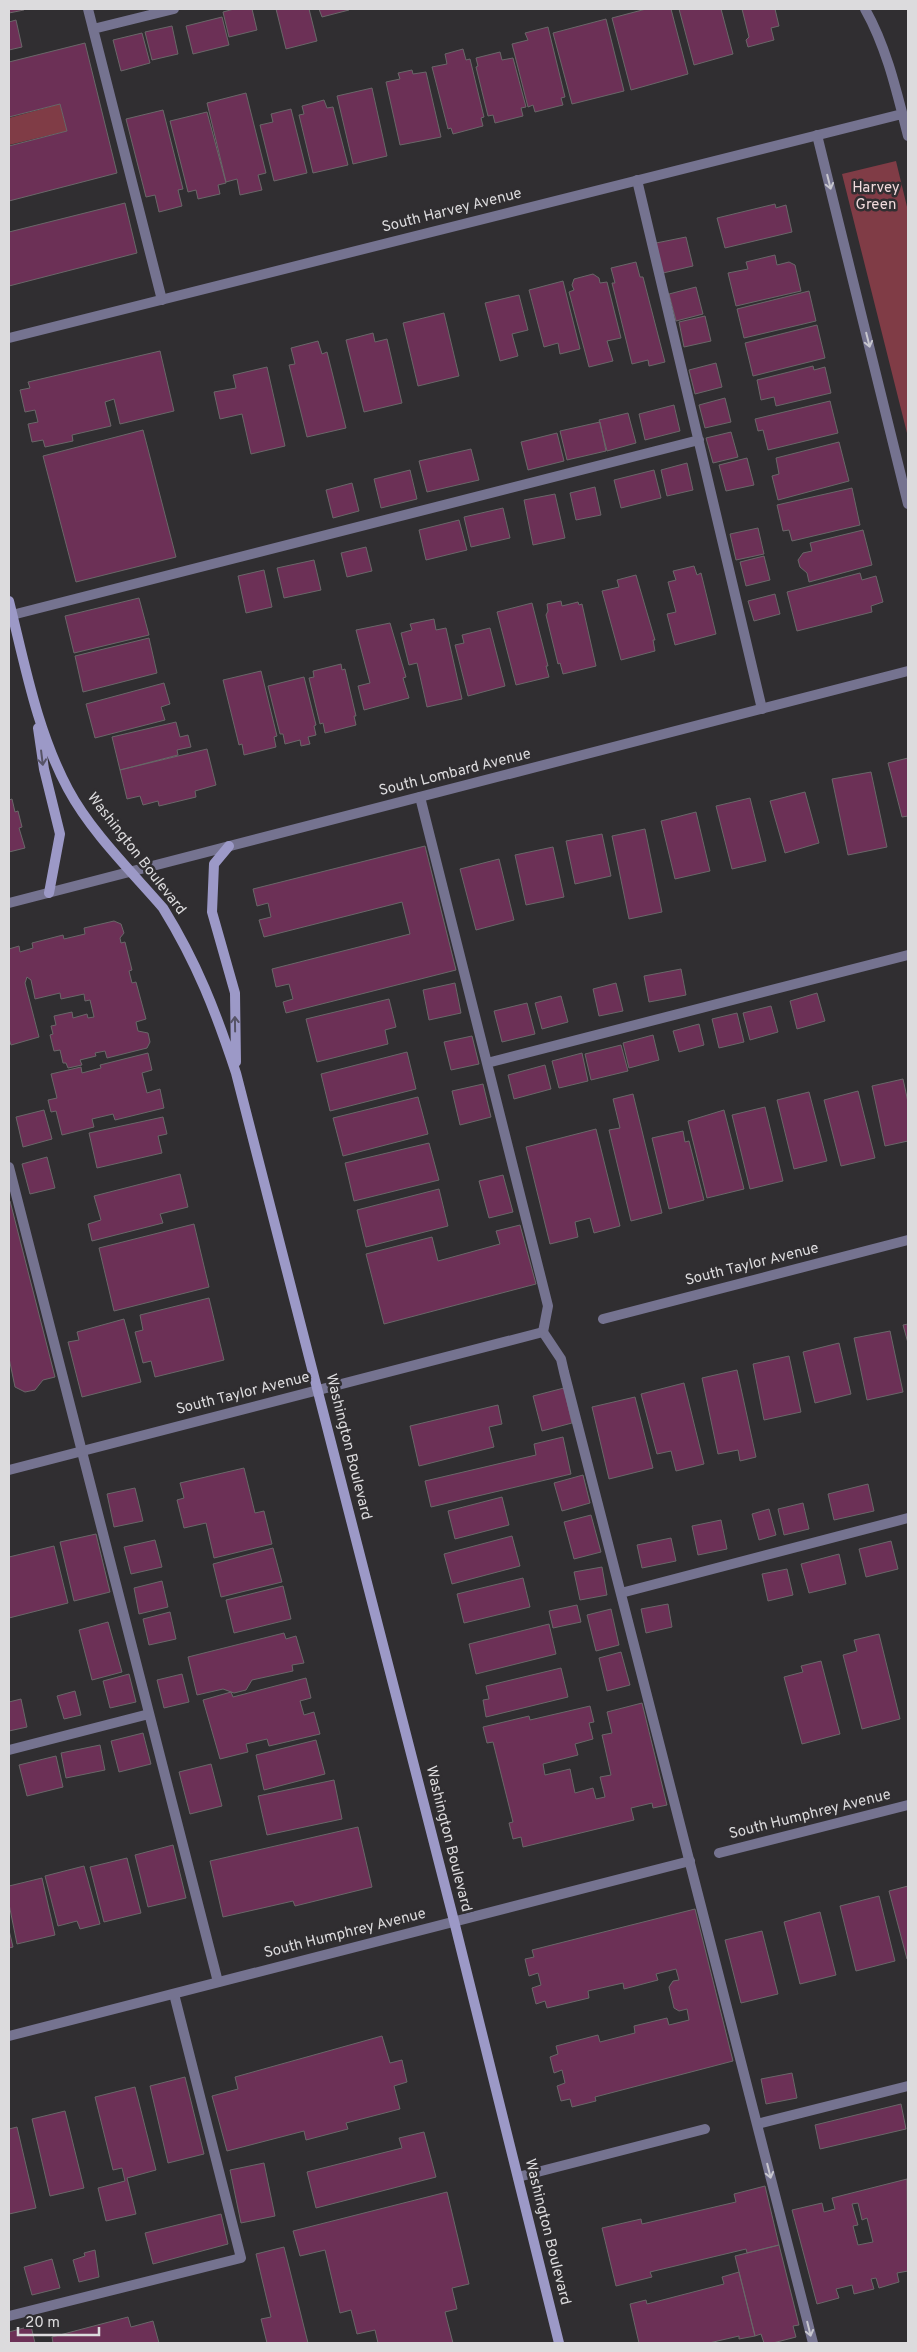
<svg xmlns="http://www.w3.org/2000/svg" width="917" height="2352" font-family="Overpass,sans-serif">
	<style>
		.green { fill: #803c46 }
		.building { fill: #6c3056; stroke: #6a6769; fill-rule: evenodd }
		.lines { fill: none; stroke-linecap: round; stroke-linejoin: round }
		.lane { stroke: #757390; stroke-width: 10 }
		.street { stroke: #757390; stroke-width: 10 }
		.secondary { stroke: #9c99c7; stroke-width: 10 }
		.oneway { stroke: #c7c6ce }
		.oneway2 { stroke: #565366 }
		.labels { text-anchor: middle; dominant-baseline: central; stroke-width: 5; stroke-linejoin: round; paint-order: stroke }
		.park-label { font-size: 15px; fill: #f1dadc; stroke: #302e31 }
		.street-label { font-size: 15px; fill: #dcdbdd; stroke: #302e31 }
	</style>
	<rect width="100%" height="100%" fill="#302e31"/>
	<path class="green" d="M60 104 67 131 9 145V118Z
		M896 161 908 211V437L842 174Z"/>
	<path class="building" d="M9 9H24V10L9 13Z
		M234 9H252L257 30 229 37 223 12Z
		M276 9H309L317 41 286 49Z
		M319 9H349V10L322 17Z
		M646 9H671L688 74 631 90 612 18Z
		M679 9H721L733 54 694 65Z
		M742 9H775L779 26 771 28 774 40 748 47 746 40 749 37Z
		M222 17 229 45 193 54 186 26Z
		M606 19 624 91 572 104 553 33Z
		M16 20 22 47 9 50V22Z
		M172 26 178 54 152 60 145 32Z
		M548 27 565 97 561 98 563 105 535 112 533 105 528 107 512 44 528 40 525 33Z
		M142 33 150 63 121 71 113 40Z
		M85 43 117 173 9 201V146L67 131 60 104 9 117V62Z
		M463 49 466 60 470 59 484 117 481 118 483 126 453 134 451 128 448 129 432 67 447 64 445 54Z
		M500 52 502 60 513 58 526 107 521 108 523 116 495 123 493 115 488 116 476 67 478 66 476 58Z
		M412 70 413 74 426 72 441 137 400 145 386 82 400 79 398 73Z
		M372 88 387 156 353 164 337 96Z
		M246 93 266 173 258 175 262 190 240 195 237 179 226 182 207 103Z
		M324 100 327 108 333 107 348 165 313 173 299 115 304 114 302 106Z
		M291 109 307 173 274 181 260 125 273 122 271 114Z
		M163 110 183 189 178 190 182 206 159 212 155 195 146 197 126 119Z
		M207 112 226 183 218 185 220 194 198 199 196 190 188 192 170 121Z
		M125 203 137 253 9 286V232Z
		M775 204 776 208 786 205 792 232 725 248 717 218Z
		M686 237 693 266 663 273 656 243Z
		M775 255 777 265 789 262 795 265 801 291 736 306 728 273 748 269 746 262Z
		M636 262 640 277H643L665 362 649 366 648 360 632 364 612 283H615L611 268Z
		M593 274 599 278 600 283 607 282 621 338 607 341 613 361 589 367 569 292 574 290 572 285 574 279Z
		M563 281 580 349 560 354 558 343 544 347 529 290Z
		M696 287 703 314 676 321 669 294Z
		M809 291 816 321 744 338 737 309Z
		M519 295 528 330 512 334 518 356 500 361 485 303Z
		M444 313 459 376 418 386 403 323Z
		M705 316 711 341 684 347 679 322Z
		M817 325 825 358 753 376 745 343Z
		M373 333 375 342 387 339 402 403 364 412 346 340Z
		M318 341 322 354 327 352 346 428 307 437 289 365 295 364 291 348Z
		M160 351 174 411 120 424 114 399 105 402 111 426 72 435 73 441 45 447 43 440 32 442 28 424 38 422 35 410 25 412 20 390 30 388 28 382Z
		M716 363 722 387 695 394 689 370Z
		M813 366 814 370 825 367 831 393 776 406 774 397 761 400 757 380Z
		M267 367 285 446 251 454 242 414 220 419 214 392 236 388 233 375Z
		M725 398 731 422 705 428 699 405Z
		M830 401 838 433 768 450 763 430 758 431 755 419Z
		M674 405 680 431 645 440 639 414Z
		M628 413 636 443 607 451 599 420Z
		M600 422 606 451 567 460 560 431Z
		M143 430 176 557 76 582 43 456Z
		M731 432 738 457 713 463 706 438Z
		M557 433 564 461 528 470 521 442Z
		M839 442 849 481 778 500 772 476 779 474 776 458Z
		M471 449 479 480 427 492 419 461Z
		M747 458 754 485 726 491 719 465Z
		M687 463 693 490 667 496 661 470Z
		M410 470 417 499 381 508 374 479Z
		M654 470 661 498 621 508 614 480Z
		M352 483 359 511 333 518 326 490Z
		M595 487 601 515 576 520 570 493Z
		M852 488 860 525 792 541 789 530 783 531 777 505Z
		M555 494 565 538 533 545 524 500Z
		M503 508 510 538 471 547 464 517Z
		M459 520 467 550 426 560 419 530Z
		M758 528 764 554 736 560 730 534Z
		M863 530 872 565 809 582 807 573 800 567 798 560 803 553 812 551 810 543Z
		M366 547 372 571 347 577 341 553Z
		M764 556 770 580 746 586 740 562Z
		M314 560 321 590 284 598 277 568Z
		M694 566 697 575 701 573 716 634 675 645 667 614 676 612 668 582 676 580 673 571Z
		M264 570 272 607 246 613 238 576Z
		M860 573 862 580 876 576 883 602 871 606 872 612 797 631 787 592Z
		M636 575 655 640H653L655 651 621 660 602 591 619 587 617 580Z
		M775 594 780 614 754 621 748 601Z
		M139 598 149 635 74 653 65 616Z
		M561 601 562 606 578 602 579 605 582 604 596 666 563 674 560 663 558 664 546 615 548 611 547 604Z
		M532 603 548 666H546L549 677 516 685 497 612Z
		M434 619 436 630 446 628 462 699 427 707 417 663 409 665 401 633 412 630 410 624Z
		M390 623 406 677 403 678 409 698 364 710 358 686 370 683 356 630Z
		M490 628 505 686 468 696 455 645 464 643 462 635Z
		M149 638 157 673 83 692 75 656Z
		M341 664 342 670 345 669 356 716H354L356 725 325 733 323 723 320 724 309 678 314 677 313 671Z
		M261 671 277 736 274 737 276 747 244 755 242 744 239 745 223 680Z
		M304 677 316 725 314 726 316 735 308 737 310 744 301 746 300 740 285 744 283 734H280L268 686Z
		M164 683 170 704 161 707 165 720 95 738 86 704Z
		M176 722 180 737 188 735 191 747 177 750 178 755 120 770 112 737Z
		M207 749 216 785 195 791 196 797 159 806 158 801 143 805 140 796 127 799 120 770Z
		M908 758V816L902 817 888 763Z
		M871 772 887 847 848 855 832 779Z
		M805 792 819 843 785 853 770 801Z
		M750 798 766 861 732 869 716 806Z
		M12 799 15 812 18 811 22 827 19 828 25 848 9 852V800Z
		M696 812 710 871 675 879 661 821Z
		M645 829 662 912 629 919 612 836Z
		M602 834 611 876 575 884 566 841Z
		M425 846 456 970 286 1013 283 1002 293 999 289 984 276 987 272 969 410 934 402 902 264 937 259 920 271 917 268 903 257 906 253 889Z
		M553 847 564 897 526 905 515 855Z
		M499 859 514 920 476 930 460 869Z
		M114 921 121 924 124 933 120 938 121 943 125 942 132 970 129 971 132 983 136 982 146 1019 136 1022 138 1031 148 1033 150 1042 147 1048 107 1058 105 1051 95 1053 96 1056 80 1060 82 1065 68 1068 66 1063H63L60 1050 54 1051 50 1035 53 1034 51 1026 56 1025 54 1016 72 1012 73 1018 87 1014 88 1018 94 1017 90 1000 85 1001 84 994 61 999 60 993 35 999 31 980 27 977 25 983 39 1037 11 1045 9 1039V949L19 946 20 952 33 948 32 943 63 935 64 939 85 934 84 928Z
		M681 969 686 995 649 1002 644 976Z
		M455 983 461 1013 429 1020 423 990Z
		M616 983 623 1011 599 1016 593 989Z
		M817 993 825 1021 797 1029 790 1001Z
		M561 996 568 1022 542 1029 535 1003Z
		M389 999 396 1027 385 1030 388 1044 317 1062 306 1019Z
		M527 1003 535 1034 502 1042 494 1011Z
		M771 1006 778 1032 750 1040 743 1013Z
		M737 1013 744 1042 719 1048 712 1019Z
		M699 1024 704 1045 679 1052 673 1031Z
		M653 1035 659 1060 629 1068 623 1043Z
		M472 1036 479 1064 451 1070 444 1042Z
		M621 1045 628 1071 591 1080 585 1054Z
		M407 1052 416 1089 330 1111 321 1074Z
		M148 1053 152 1070 142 1073 147 1093 160 1089 164 1108 115 1120 113 1114 92 1119 94 1127 62 1135 56 1111 51 1112 48 1100 57 1098 51 1074 81 1067 82 1073 101 1068 100 1065Z
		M582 1053 588 1081 559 1088 552 1061Z
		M545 1065 551 1089 514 1099 508 1075Z
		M903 1079 908 1102V1141L885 1146 872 1086Z
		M483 1084 491 1117 460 1125 452 1091Z
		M858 1091 875 1158 841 1166 824 1100Z
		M809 1092 827 1161 794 1169 777 1100Z
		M633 1094 662 1213 631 1221 609 1130 620 1128 613 1099Z
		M418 1097 428 1134 343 1156 333 1118Z
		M765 1107 783 1181 750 1189 732 1115Z
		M44 1110 52 1139 23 1147 16 1117Z
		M724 1110 744 1189 707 1198 688 1121Z
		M163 1117 167 1134 158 1136 162 1153 97 1168 89 1133Z
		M596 1129 620 1226 594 1233 590 1218 575 1222 578 1237 550 1244 526 1147Z
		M683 1131 685 1142 689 1141 704 1200 669 1209 652 1138Z
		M429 1143 439 1180 354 1201 345 1163Z
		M47 1157 55 1188 30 1194 22 1164Z
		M180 1174 188 1207 160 1214 163 1223 92 1241 88 1224 101 1220 94 1196Z
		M503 1175 513 1212 489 1218 479 1181Z
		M439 1189 448 1226 366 1247 357 1210Z
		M9 1201H10L55 1377 43 1380 35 1390 25 1392 15 1387 9 1358Z
		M194 1224 209 1287 114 1311 99 1248Z
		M520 1225 536 1284 384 1324 366 1254 432 1237 438 1261 500 1244 496 1231Z
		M209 1298 224 1360 155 1377 151 1361 143 1363 135 1332 143 1330 140 1315Z
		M124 1319 141 1382 82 1397 68 1342 79 1340 77 1332Z
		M908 1324V1343L903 1325Z
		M890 1331 903 1392 867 1400 854 1338Z
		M839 1343 851 1394 815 1403 803 1352Z
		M789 1356 801 1412 764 1420 753 1364Z
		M737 1370 756 1457 740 1461 738 1450 718 1454 702 1378Z
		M684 1383 704 1464 676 1471 671 1451 657 1454 641 1394Z
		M564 1388 572 1423 542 1431 533 1396Z
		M635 1397 653 1468 609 1479 592 1407Z
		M498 1405 502 1424 489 1427 494 1447 419 1466 410 1426Z
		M563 1437 571 1474 431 1507 425 1481 536 1455 534 1444Z
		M244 1468 255 1513 264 1511 272 1544 214 1558 206 1523 184 1528 177 1500 184 1498 180 1483Z
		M583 1475 590 1503 562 1511 554 1483Z
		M868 1484 874 1511 834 1520 828 1494Z
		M135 1488 143 1521 114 1527 107 1494Z
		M502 1497 509 1525 455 1539 448 1511Z
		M803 1503 809 1529 784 1535 778 1509Z
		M769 1509 776 1535 759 1540 752 1514Z
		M591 1515 601 1552 574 1559 564 1522Z
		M721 1520 727 1549 698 1555 692 1526Z
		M96 1534 110 1592 74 1601 60 1542Z
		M512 1536 520 1566 452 1584 444 1554Z
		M671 1538 676 1561 642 1568 637 1545Z
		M155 1540 162 1567 131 1574 124 1547Z
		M891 1541 898 1569 866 1577 859 1549Z
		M54 1546 68 1603 9 1618V1557Z
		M273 1548 282 1582 221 1597 213 1564Z
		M839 1554 846 1584 809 1593 801 1564Z
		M602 1567 607 1595 580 1600 574 1572Z
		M787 1569 793 1595 768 1601 762 1574Z
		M523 1578 530 1607 464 1623 457 1594Z
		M162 1581 168 1607 139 1614 134 1588Z
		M283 1586 291 1619 234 1633 226 1600Z
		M668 1604 672 1627 646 1633 641 1609Z
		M577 1605 581 1622 553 1628 549 1611Z
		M611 1609 619 1645 596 1651 587 1615Z
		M170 1612 176 1639 149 1645 143 1619Z
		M108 1622 122 1672 92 1680 79 1630Z
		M549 1624 556 1654 476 1674 469 1644Z
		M284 1633 286 1639 296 1636 304 1663 292 1665 293 1671 252 1680 246 1690 234 1693 223 1689 197 1695 188 1657Z
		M879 1634 900 1719 862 1729 843 1655 857 1651 854 1640Z
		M621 1652 630 1685 607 1691 599 1658Z
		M821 1661 840 1734 802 1744 784 1677 803 1672 801 1666Z
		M561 1668 568 1697 486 1717 483 1700 489 1699 486 1686Z
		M129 1674 136 1702 110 1708 103 1681Z
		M182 1674 189 1702 164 1708 157 1680Z
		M306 1678 311 1698 300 1701 304 1715 314 1712 320 1734 269 1746 267 1739 246 1744 248 1752 220 1759 203 1700 231 1692 233 1697Z
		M75 1691 81 1715 64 1719 57 1696Z
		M21 1699 27 1727 9 1731V1702Z
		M642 1703 667 1805 653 1808 652 1803 631 1808 634 1820 523 1847 521 1837 513 1839 509 1823 513 1822 493 1742 487 1743 483 1727 529 1716 530 1720 590 1706 594 1722 589 1723 593 1739 575 1744 578 1755 543 1764 545 1775 570 1769 575 1793 593 1788 596 1799 605 1797 600 1777 611 1775 602 1735 612 1733 607 1712Z
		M143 1733 151 1764 119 1772 111 1741Z
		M316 1740 325 1774 264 1790 256 1755Z
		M100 1745 105 1770 66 1778 61 1753Z
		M56 1756 63 1787 27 1796 19 1765Z
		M211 1764 222 1806 190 1814 179 1772Z
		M334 1780 342 1819 267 1835 258 1796Z
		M358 1827 372 1887 295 1906 293 1901 223 1917 210 1861Z
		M173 1845 186 1898 148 1907 135 1855Z
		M127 1858 141 1913 104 1922 90 1867Z
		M84 1866 100 1924 80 1929 77 1921 58 1926 45 1876Z
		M42 1878 55 1935 17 1944 9 1904V1886Z
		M908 1886V1959H907L889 1891Z
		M879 1896 895 1961 856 1971 840 1906Z
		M695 1909 733 2061 595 2097 596 2101 572 2107 570 2099 561 2101 557 2086 565 2083 562 2070 554 2073 550 2057 558 2054 556 2046 598 2035 600 2042 635 2033 634 2026 667 2018 669 2025 689 2020 687 2009 679 2011 674 2008 669 1987 673 1981 679 1980 676 1969 656 1974 658 1980 624 1989 623 1983 588 1991 589 1998 547 2008 545 2001 536 2004 532 1988 541 1985 538 1973 529 1976 525 1959 534 1957 532 1950Z
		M820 1912 836 1975 800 1984 784 1922Z
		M9 1930 13 1947 9 1948Z
		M762 1931 778 1994 741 2003 725 1940Z
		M382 2036 390 2063 402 2060 407 2082 394 2086 400 2109 346 2123 348 2129 306 2140 304 2131 227 2151 212 2096 238 2089 235 2077Z
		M792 2073 797 2098 766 2104 761 2079Z
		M185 2077 204 2154 168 2163 150 2086Z
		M135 2087 156 2170 127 2178 136 2214 106 2221 98 2188 125 2181 122 2168 113 2170 95 2097Z
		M901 2104 906 2129 820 2149 815 2125Z
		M65 2111 84 2188 50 2196 32 2119Z
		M17 2127 36 2208 9 2214V2129Z
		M424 2132 436 2177 316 2208 307 2172 402 2148 399 2138Z
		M264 2163 275 2216 241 2223 230 2170Z
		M907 2179 908 2271 897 2273 899 2282 879 2288 876 2278 871 2279 874 2289 854 2294 852 2285 836 2289 839 2298 817 2304 792 2210 822 2203 824 2212 835 2209 832 2198ZM858 2203 862 2220 867 2218 873 2242 858 2245 853 2226 858 2225 852 2204Z
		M765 2186 779 2245 747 2253 746 2249 650 2272 652 2277 616 2286 602 2228 641 2219 642 2224 736 2202 734 2194Z
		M447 2192 469 2284 452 2288 457 2309 445 2312 453 2343H378L375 2330 357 2334 351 2310 340 2313 325 2250 300 2256 293 2231Z
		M221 2214 228 2244 153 2264 145 2233Z
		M779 2245 799 2325 793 2326 796 2337 773 2343H764L761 2334 755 2336 735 2256Z
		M284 2247 308 2343H267L261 2319 271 2317 256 2254Z
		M95 2250 99 2277 79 2282 73 2260 85 2256 84 2253Z
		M52 2259 60 2288 32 2295 24 2267Z
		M739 2272 755 2336 739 2339V2336L709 2343H639L630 2304 646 2300 647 2304 724 2284 722 2277Z
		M128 2317 131 2327 153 2321 159 2343H53L52 2337Z
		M31 2326 35 2343H9V2332Z"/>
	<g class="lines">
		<path class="lane" d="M88 9 162 300
			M93 29 174 9
			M817 135 908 504
			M637 180 762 709
			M12 615 699 440
			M420 797 548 1306 543 1332 561 1359 564 1372 813 2343
			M487 1063 908 955
			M9 1167 218 1982
			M621 1593 908 1518
			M9 1750 149 1714
			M757 2124 908 2086
			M518 2177 705 2129
			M9 2316 241 2258 174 1994"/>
		<path class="street" d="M865 9C887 48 897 93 908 136
			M9 338 902 114
			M9 903 908 671
			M603 1319 908 1240
			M9 1470 543 1332
			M719 1853 908 1805
			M9 2036 690 1861"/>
		<path class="secondary" d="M9 601C25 665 37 731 68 789 91 832 131 871 163 908 197 963 216 1012 236 1073L454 1921 559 2343
			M38 728 44 769 60 834 49 893
			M229 846 214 864 212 912 235 993 236 1062"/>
	</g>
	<defs><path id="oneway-shaft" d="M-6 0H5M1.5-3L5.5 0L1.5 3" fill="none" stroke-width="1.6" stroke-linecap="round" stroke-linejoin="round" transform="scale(1.25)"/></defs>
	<g class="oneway">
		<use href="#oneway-shaft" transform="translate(829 182) rotate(76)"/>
		<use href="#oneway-shaft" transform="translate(868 340) rotate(76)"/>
		<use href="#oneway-shaft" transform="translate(769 2171) rotate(76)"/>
		<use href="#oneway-shaft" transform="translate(809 2329) rotate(76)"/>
	</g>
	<g class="oneway2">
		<use href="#oneway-shaft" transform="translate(42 758) rotate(83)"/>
		<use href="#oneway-shaft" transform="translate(235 1024) rotate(-91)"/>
	</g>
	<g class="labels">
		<g class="park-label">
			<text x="876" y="188">Harvey<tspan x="876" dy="17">Green</tspan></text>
		</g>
		<g class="street-label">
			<text transform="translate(452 211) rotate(-14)">South Harvey Avenue</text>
			<text transform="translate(455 773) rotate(-14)">South Lombard Avenue</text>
			<text transform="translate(136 854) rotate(52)">Washington Boulevard</text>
			<text transform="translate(752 1265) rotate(-14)">South Taylor Avenue</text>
			<text transform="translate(243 1394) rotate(-14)">South Taylor Avenue</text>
			<text transform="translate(348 1447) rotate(76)">Washington Boulevard</text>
			<text transform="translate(810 1815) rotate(-14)">South Humphrey Avenue</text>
			<text transform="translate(448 1839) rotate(76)">Washington Boulevard</text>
			<text transform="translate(345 1934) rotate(-14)">South Humphrey Avenue</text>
			<text transform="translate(547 2232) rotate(76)">Washington Boulevard</text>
		</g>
	</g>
	<rect width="917" height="2352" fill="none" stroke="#dcdbdd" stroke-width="20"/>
	<path d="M18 2327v8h81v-8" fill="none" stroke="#dcdbdd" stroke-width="2.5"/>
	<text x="25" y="2327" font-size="15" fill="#dcdbdd" stroke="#302e31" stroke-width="4" paint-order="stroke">20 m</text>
</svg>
